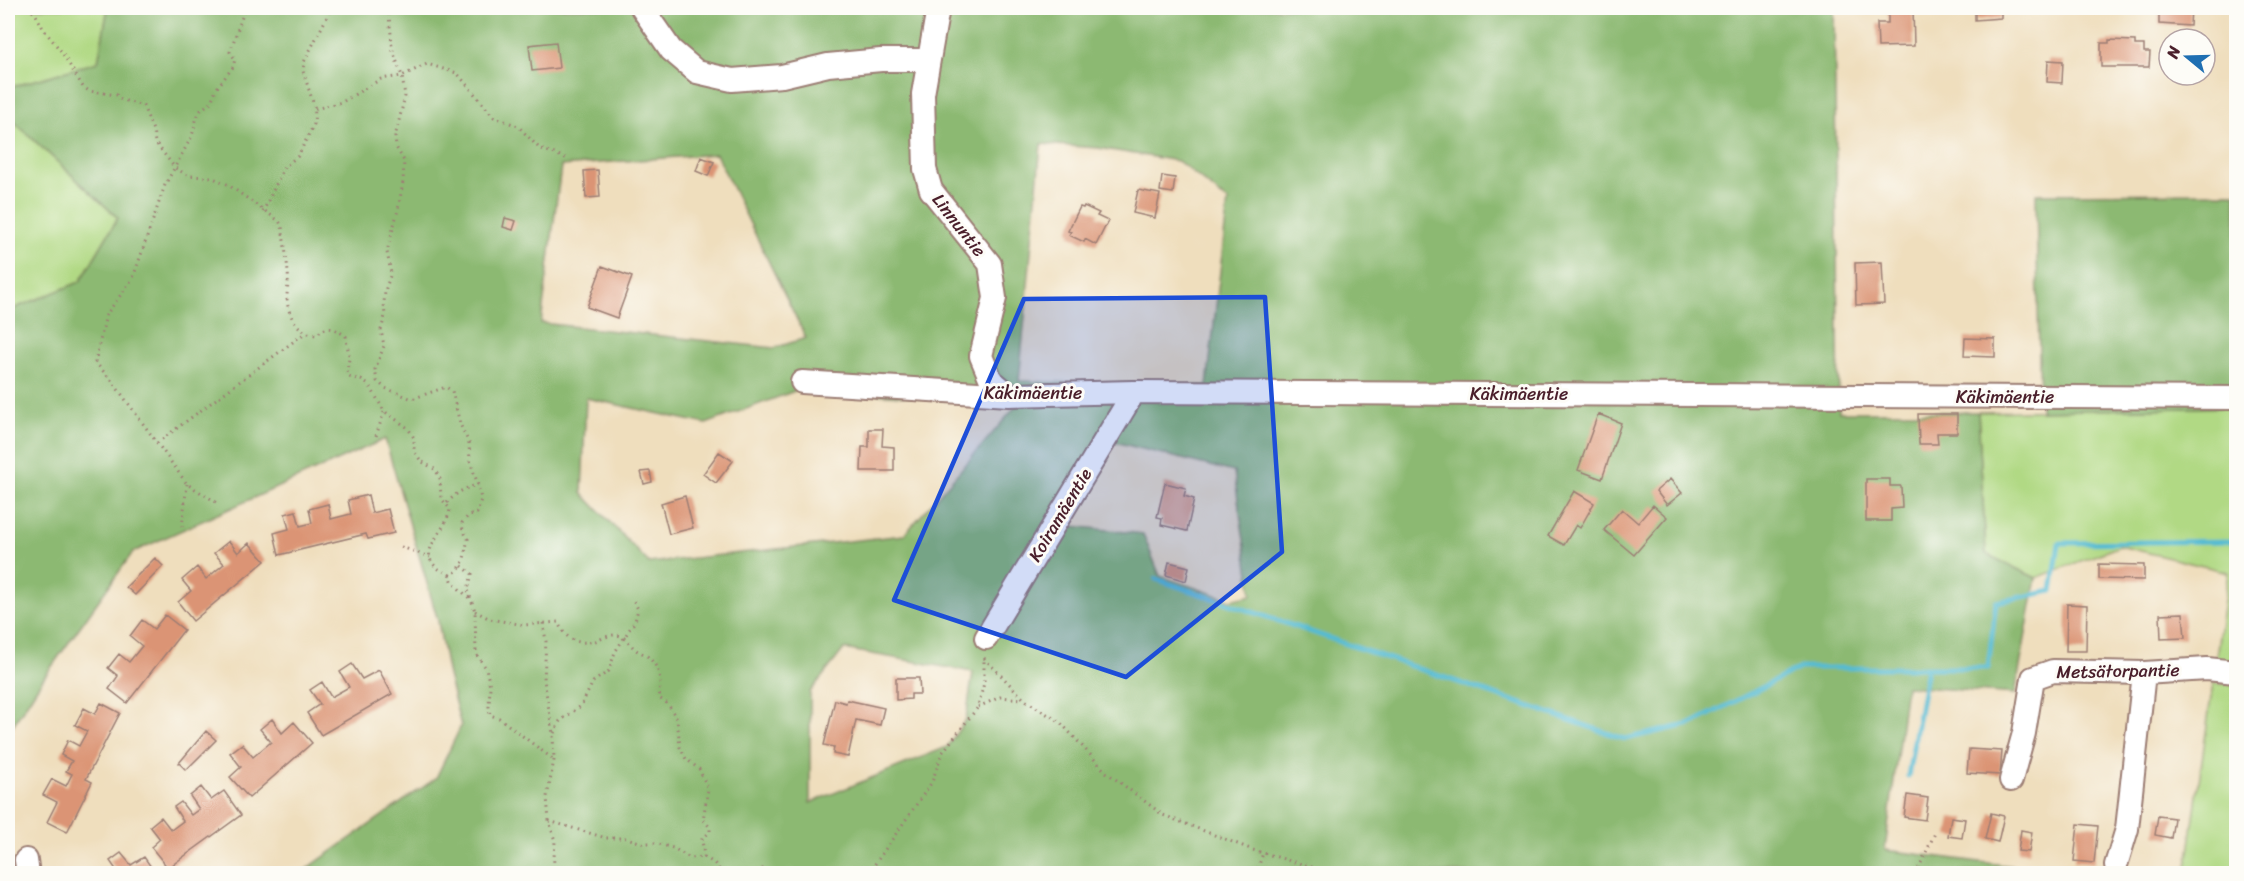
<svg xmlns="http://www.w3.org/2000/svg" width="2244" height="881" font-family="Sriracha,sans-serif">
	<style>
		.green { fill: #b1d984; stroke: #7e7c58; stroke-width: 1.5 }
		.forest { fill: #8cb972; stroke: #6b6c4e; stroke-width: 1.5; fill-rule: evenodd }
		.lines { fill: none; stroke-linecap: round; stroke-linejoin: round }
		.stream { stroke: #55bbd3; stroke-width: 5 }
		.building { fill: #db9474 }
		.minor-casing { stroke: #9c7e74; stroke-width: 26 }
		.path { stroke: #9c7e74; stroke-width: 3; stroke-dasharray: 1.5 4.5; stroke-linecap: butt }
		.minor { stroke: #fff; stroke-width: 22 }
		.marked { fill: #1d4ed8; fill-opacity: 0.2; stroke: #1d4ed8; stroke-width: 4.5; stroke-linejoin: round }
		.labels { text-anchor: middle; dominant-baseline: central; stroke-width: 6; stroke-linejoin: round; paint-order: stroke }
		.street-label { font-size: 18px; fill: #4a1f2b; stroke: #fdfcf7 }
	</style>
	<rect width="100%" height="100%" fill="#fdfcf7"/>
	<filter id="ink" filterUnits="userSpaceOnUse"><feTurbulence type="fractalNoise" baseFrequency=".0167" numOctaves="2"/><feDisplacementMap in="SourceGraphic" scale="12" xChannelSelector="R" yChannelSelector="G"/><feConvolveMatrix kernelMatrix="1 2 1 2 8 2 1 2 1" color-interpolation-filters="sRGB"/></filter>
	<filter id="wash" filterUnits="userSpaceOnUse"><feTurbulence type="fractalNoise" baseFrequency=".008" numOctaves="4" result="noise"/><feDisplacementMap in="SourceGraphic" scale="24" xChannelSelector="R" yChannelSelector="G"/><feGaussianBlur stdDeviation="1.35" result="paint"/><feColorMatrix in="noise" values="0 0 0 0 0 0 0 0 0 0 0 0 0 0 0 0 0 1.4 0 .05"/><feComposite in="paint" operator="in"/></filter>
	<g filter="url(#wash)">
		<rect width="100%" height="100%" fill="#efdebd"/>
		<path class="green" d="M8 8H108L98 62 8 88Z
			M8 116 118 218 80 282 8 311Z
			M2236 407V666L2215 664 2228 572 2120 546 2036 578 1986 554 1978 412Z
			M2213 683 2236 685V873H2186Z"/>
		<path class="forest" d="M108 8H1834L1839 412H1978L1986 554 2036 578 2015 694 1906 686 1885 850 2051 871V873H301L436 778 461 726 447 671 438 621 385 439 133 552 40 683 8 733V311L80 282 118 218 8 116V88L98 62ZM1041 144 1098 148 1178 161 1228 201 1207 386 1019 381ZM716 154 806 338 774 348 541 323 561 166ZM800 389 1018 404 904 535 649 563 582 493 586 398 706 424ZM1111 441 1234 472 1252 595 1231 600 1160 576 1143 534 1063 525ZM844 649 973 672 966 719 947 747 810 803V692Z
			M2236 193V407L2040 411 2036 194Z"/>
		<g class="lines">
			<path class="stream" d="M1156 579 1625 739 1691 724 1800 668H1988L1996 602 2052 591 2059 543 2236 541
				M1908 776 1927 668"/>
		</g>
		<g id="blocks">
			<path class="building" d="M1888 8H1913L1914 46 1878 47 1877 23H1888Z
				M1975 8H2001V18L1975 20Z
				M2159 8H2191L2190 26 2159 24Z
				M2109 40 2135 41V45H2144V52H2150L2149 67H2101V43H2109Z
				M556 42 559 68 532 71 529 45Z
				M2048 60 2063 61 2062 83 2047 82Z
				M701 157 714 162 708 176 696 171Z
				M598 170 600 197 586 198 584 171Z
				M1162 176 1175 178 1173 193 1160 191Z
				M1138 190 1160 194 1155 218 1133 213Z
				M1084 206 1099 213 1097 216 1108 221 1096 245 1085 239 1084 242 1069 235 1071 232 1068 231 1080 207 1083 208Z
				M505 218 516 221 513 230 503 227Z
				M1882 262 1884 304 1856 305 1855 263Z
				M602 266 632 277 617 318 587 307Z
				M1965 338 1995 339V357L1964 356Z
				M1598 414 1621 423 1602 479 1578 470Z
				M1918 414H1957V433H1937L1938 444H1919Z
				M869 429H883L882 446 894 447V471H861L862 447H869Z
				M719 452 733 461 716 483 703 474Z
				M650 471 652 482 644 484 641 472Z
				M1670 479 1682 493 1667 505 1656 491Z
				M1866 479H1890V486H1901L1902 508 1891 509V521H1866Z
				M1165 483 1186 488 1184 496 1194 499 1187 531 1161 525 1162 518 1157 517Z
				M1574 491 1594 503 1580 528 1576 525 1564 545 1548 536Z
				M368 495 372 513 388 509 394 533 368 539 366 534 279 555 274 533 289 529 285 514 296 511 300 526 312 523 309 509 328 504 331 519 351 514 348 500Z
				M685 496 693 528 669 534 661 503Z
				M1653 505 1667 517 1634 555 1604 530 1622 509 1638 523Z
				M229 541 238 553 249 543 265 561 193 621 178 602 191 591 182 580 197 567 206 579 224 564 214 553Z
				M155 558 163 566 135 595 126 587Z
				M1169 562 1189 567 1186 581 1166 575Z
				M2099 564 2144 565V580L2099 579Z
				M2067 604 2087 605 2086 651H2066Z
				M2183 613 2185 638 2161 639 2160 614Z
				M165 615 184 630 127 703 109 689 118 676 108 668 119 654 129 662 142 646 130 636 142 620 154 629Z
				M352 664 362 679 379 670 392 694 321 735 307 713 320 704 310 690 322 682 331 697 349 687 340 672Z
				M896 678H919L920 694H911V699L896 700Z
				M835 700 846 703 847 700 884 708 880 725 856 720 848 757 833 754 834 747 824 745Z
				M101 703 120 713 86 779 92 782 67 832 47 822 57 802 43 795 52 779 66 786 72 774 66 771 72 761 61 755 68 740 79 746 87 731 75 725 84 708 95 714Z
				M272 719 282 733 294 722 312 743 249 798 230 777 241 767 230 753 242 744 253 757 271 742 260 729Z
				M206 731 216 740 186 770 179 763Z
				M1969 749 2002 751 2000 775 1967 773Z
				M201 787 211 800 224 791 241 815 168 868 151 847 160 839 150 826 161 817 171 830 183 821 174 807 181 802 191 815 199 809 190 796Z
				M1907 795 1928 798 1925 820 1904 817Z
				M1991 813 2004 816 1998 842 1985 839Z
				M2158 816 2174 818 2171 838 2155 835Z
				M1951 817 1965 819 1962 838 1948 836Z
				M2078 824 2098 826 2094 863 2074 861Z
				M2021 830 2032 832 2029 852 2018 851Z
				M121 853 131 865 144 857 156 874H119L110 861Z"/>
		</g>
	</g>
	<g filter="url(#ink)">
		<use href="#blocks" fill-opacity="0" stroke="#9c7e74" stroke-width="1.5"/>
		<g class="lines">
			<defs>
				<path id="minor" d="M642 8 671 50 697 72 732 80 782 76 828 65 881 60H927
					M938 8 923 94 925 169 931 190 990 264 995 298 981 356 991 380 1009 395
					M802 382 1009 395 1134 392 2236 398
					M986 638 1134 392
					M2011 780 2024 733 2033 678 2053 671 2144 673 2207 669 2236 672
					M26 860 28 874
					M2116 865 2127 829 2144 673"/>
			</defs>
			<use href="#minor" class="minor-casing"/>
			<path class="path" d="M27 8 35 13 44 30 61 51 83 87 89 91 117 95 120 99 143 106 153 130 155 142 175 168 189 176 211 177 227 184 279 221 282 226C284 242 287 258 288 273 289 281 287 289 287 297 287 315 298 333 316 335 329 324 333 328 346 336 346 345 349 349 349 357 349 365 345 369 349 377L361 380 370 386 384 411 408 428 414 438V451L421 461 436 470 440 479 441 498 450 509C446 536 406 556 450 575L453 583 469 598
				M388 8 393 51 402 76 405 96 395 137 396 147 404 161 403 182 398 210 387 252 391 273 385 291 384 303 385 316 381 330 384 346 375 369 377 381 385 388 412 399 446 387 452 391 460 424 469 443 470 461 478 485 481 499 477 513 468 516 462 523 463 530 468 539C464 554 466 568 450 575
				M315 109 342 102 381 79 402 76 427 64 457 73 494 117 518 126 539 148 568 159
				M263 212 284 167 298 156 314 124 315 109 303 71 304 62 330 11V8
				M376 436 384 412
				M157 443 305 333
				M216 502 187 484 112 381 95 362 106 315 133 278 165 185 192 136 197 117 201 110 211 102 216 89 233 67 235 59 230 52 245 8
				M447 503C456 493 464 488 478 485
				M182 527 187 484
				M401 547 430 557
				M462 566 472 574 468 590 475 611 476 654 486 668 490 686 489 707 490 715 499 718 554 760
				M475 611 490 619 524 625 558 622C565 639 576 645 595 641 602 639 610 634 617 635 627 637 628 643 635 649 638 652 643 653 647 656 661 668 661 680 659 698L668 704 677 719 680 747 686 759 699 769 708 789 703 820 710 827V832L702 839 704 857
				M543 623 546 641 544 680 553 734 554 760 547 797 549 821 555 841 553 874
				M984 658 1025 700 1061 723 1106 772 1163 815 1253 850 1336 874
				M978 707 1000 697 1023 699
				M554 733 560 721 581 706 593 682 609 671 615 652 635 621 638 609 632 598
				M549 821 606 838H627L642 843H655L673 848 690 858 704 857 714 863 723 874
				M751 874 762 869 787 874
				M868 874 932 782 942 753 978 707 984 683V658
				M1256 874 1263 853
				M1916 874 1935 833"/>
			<use href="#minor" class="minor"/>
		</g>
	</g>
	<path class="marked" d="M1265 297 1282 552 1126 677 894 600 1024 299Z"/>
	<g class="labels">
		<g class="street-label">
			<text transform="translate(959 225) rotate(52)">Linnuntie</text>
			<text x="1033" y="393">Käkimäentie</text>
			<text x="1519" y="394">Käkimäentie</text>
			<text x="2005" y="397">Käkimäentie</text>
			<text transform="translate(1060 515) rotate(-59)">Koiramäentie</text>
			<text transform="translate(2118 671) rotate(-1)">Metsätorpantie</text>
		</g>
	</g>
	<rect width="2244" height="881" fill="none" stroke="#fdfcf7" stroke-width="30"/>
	<g transform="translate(2187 57) rotate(289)"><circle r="28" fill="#fdfcf7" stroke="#b5a4a5" stroke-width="1.5"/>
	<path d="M0-4.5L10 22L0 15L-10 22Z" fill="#1f6fb2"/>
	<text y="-9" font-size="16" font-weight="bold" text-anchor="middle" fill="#4a1f2b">N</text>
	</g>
</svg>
